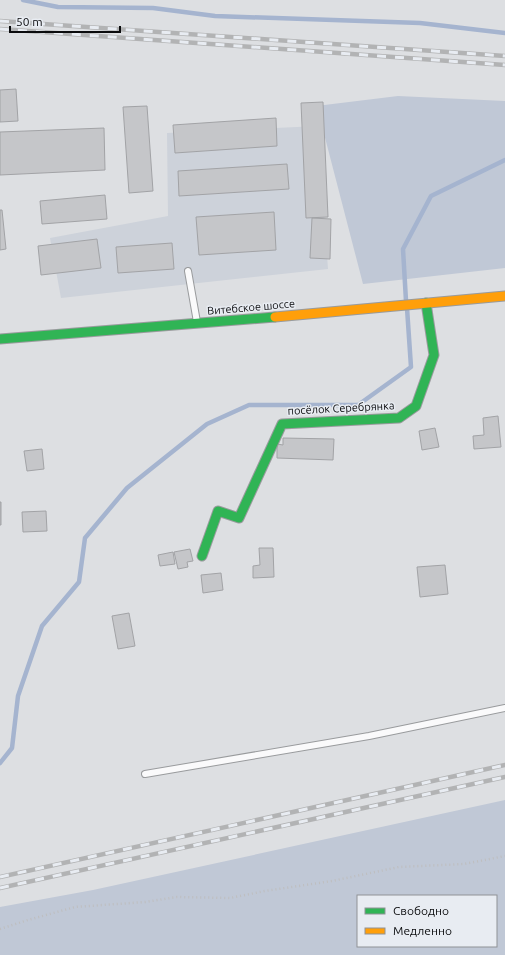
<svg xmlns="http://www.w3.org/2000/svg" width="505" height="955" font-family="Ubuntu,sans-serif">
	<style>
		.built { fill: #cdd2da }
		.green { fill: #c0c8d6; fill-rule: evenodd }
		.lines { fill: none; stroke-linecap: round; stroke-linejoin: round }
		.stream { stroke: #a5b4cf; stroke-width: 4.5 }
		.building { fill: #c5c6c9; stroke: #a2a3a6 }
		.lane-casing { stroke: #999b9d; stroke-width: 8 }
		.fast-casing { stroke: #999b9d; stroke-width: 11 }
		.slow-casing { stroke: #999b9d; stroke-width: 11 }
		.path { stroke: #bebebf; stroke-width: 2.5; stroke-dasharray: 1 3; stroke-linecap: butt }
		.lane { stroke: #fafafb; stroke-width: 6 }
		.fast { stroke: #30b455; stroke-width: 9 }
		.slow { stroke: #ff9f0a; stroke-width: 9 }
		.rail-casing { stroke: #b2b3b4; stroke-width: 4.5 }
		.rail { stroke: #e8ecf2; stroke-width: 3; stroke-dasharray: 9; stroke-linecap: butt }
		.labels { text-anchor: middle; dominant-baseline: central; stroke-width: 3; stroke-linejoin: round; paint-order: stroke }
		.street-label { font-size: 11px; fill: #0a0b0d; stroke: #e8ecf2 }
	</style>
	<rect width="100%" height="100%" fill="#dddfe2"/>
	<path class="built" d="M318 126 328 269 61 298 50 238 168 216 167 133Z"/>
	<path class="green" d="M398 96 505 101V268L363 284 322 126 301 117 308 107Z
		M505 800V955H0V907L93 890ZM358 896H496V946H358Z"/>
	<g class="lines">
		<path class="stream" d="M23 0 58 7 153 8 215 16 420 23 505 33
			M406 301 403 249 431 196 505 160
			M0 763 12 748 18 696 42 626 79 582 85 538 127 488 207 424 249 405H358L411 367 407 308"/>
	</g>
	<path class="building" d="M16 89 18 121 0 122V90Z
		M323 102 328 217 306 218 301 103Z
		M147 106 153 191 129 193 123 107Z
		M276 118 277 146 175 153 173 125Z
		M104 128 105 170 0 175V132Z
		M287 164 289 189 179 196 178 171Z
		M105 195 107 219 42 224 40 201Z
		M0 210H2L6 249 0 250Z
		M274 212 276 250 199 255 196 217Z
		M312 218 331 219 330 259 310 258Z
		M97 239 101 268 41 275 38 246Z
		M172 243 174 269 118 273 116 247Z
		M498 416 501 447 474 449 473 436 484 435 483 418Z
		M435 428 439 447 422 450 419 431Z
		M283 438 334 439 333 460 277 458V444L283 445Z
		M42 449 44 469 27 471 24 451Z
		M0 502H1V525H0Z
		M46 511 47 531 23 532 22 512Z
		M259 548H273L274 577 253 578V566L260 565Z
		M190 549 193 561 187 562 188 567 178 569 174 552Z
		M173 552 175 564 160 566 158 555Z
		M445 565 448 594 420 597 417 567Z
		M221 573 223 590 203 593 201 575Z
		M129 613 135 646 118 649 112 616Z"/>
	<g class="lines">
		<defs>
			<path id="lane" d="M188 271 197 322
				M145 774 369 736 505 708"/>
			<path id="fast" d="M0 339 275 317
				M202 556 218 511 239 518 282 424 399 418 416 406 434 355 426 303"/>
			<path id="slow" d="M275 317 505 296"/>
		</defs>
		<use href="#lane" class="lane-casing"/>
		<use href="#fast" class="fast-casing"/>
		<use href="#slow" class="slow-casing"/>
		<path class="path" d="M0 929 28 920 75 907 145 902 177 897 230 898 265 891 332 881 399 867 464 864 505 856"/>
		<use href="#lane" class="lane"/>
		<use href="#fast" class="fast"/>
		<use href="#slow" class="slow"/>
		<defs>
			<path id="rail" d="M0 21 505 56
				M0 29 505 65
				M0 877 505 765
				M0 888 505 777"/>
		</defs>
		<use href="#rail" class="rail-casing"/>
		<use href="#rail" class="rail"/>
	</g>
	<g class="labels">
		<g class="street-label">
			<text transform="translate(251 307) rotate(-5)">Витебское шоссе</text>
			<text transform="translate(341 408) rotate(-3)">посёлок Серебрянка</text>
		</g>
	</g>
	<rect x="357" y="895" width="140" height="52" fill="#e8ecf2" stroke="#8f9296"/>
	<rect x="365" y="908" width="20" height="6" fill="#30b455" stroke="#8f9296"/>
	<text x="393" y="915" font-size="12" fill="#0a0b0d">Свободно</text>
	<rect x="365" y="928" width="20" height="6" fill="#ff9f0a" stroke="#8f9296"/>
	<text x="393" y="935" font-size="12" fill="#0a0b0d">Медленно</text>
	<path d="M10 26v6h110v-6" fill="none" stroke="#0a0b0d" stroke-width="2"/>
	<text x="16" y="26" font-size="12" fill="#0a0b0d" stroke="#e8ecf2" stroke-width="3" paint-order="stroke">50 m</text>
</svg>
